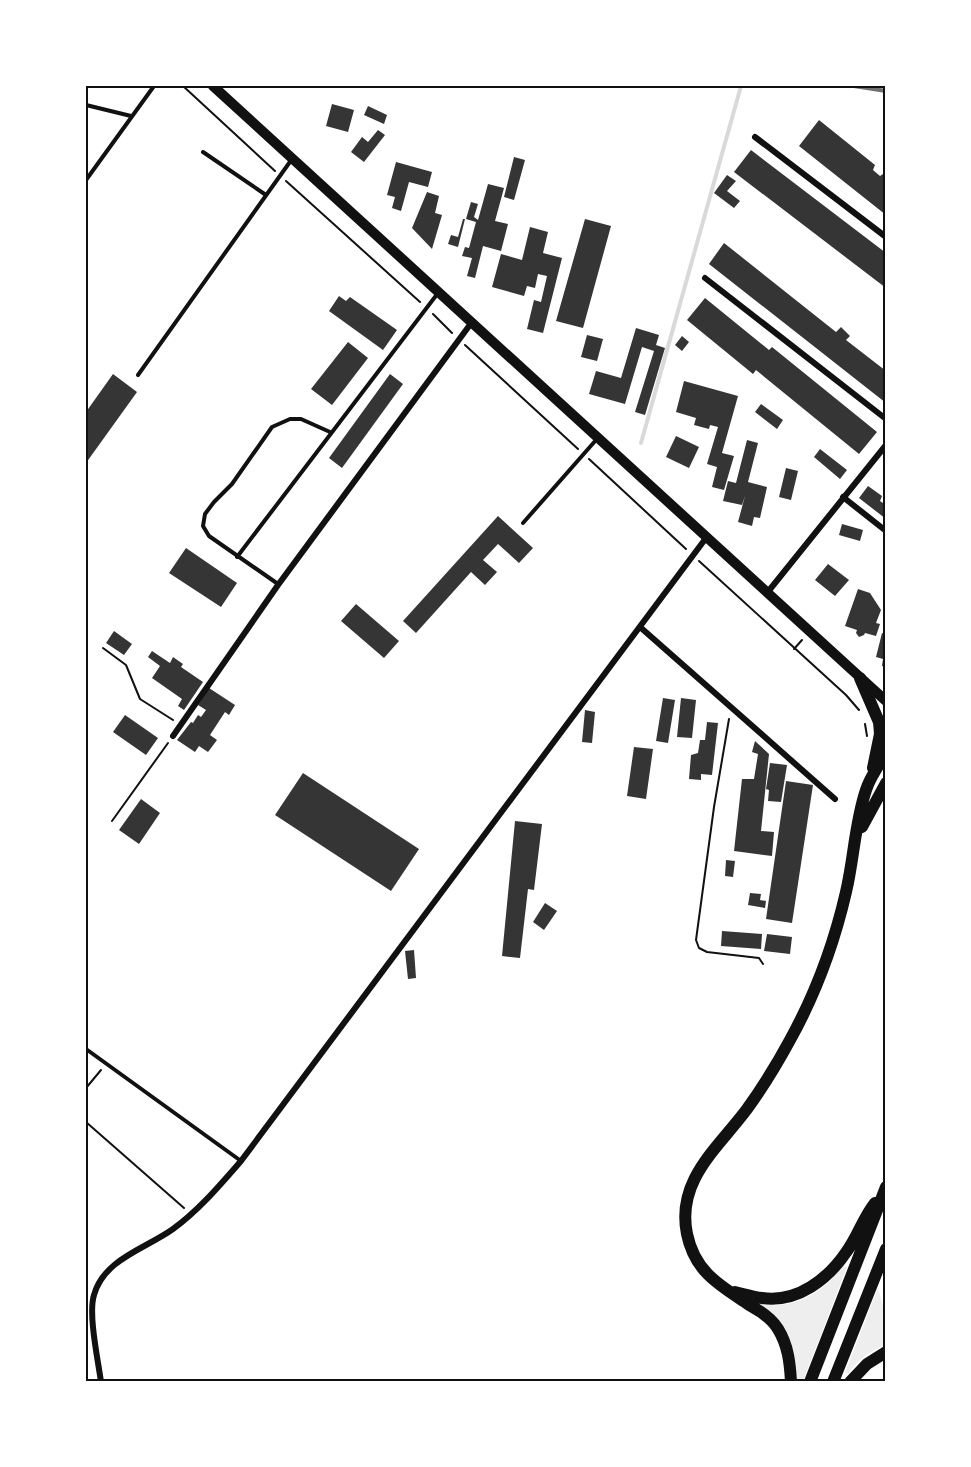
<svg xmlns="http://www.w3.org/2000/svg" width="971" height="1467" font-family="'PT Sans Narrow',sans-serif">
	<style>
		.green { fill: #eee }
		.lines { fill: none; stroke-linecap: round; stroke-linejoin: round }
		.stream { stroke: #d9d9d9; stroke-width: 4 }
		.building { fill: #353535 }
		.path { stroke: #111; stroke-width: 2 }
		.service { stroke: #111; stroke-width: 4 }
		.minor { stroke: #111; stroke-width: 6 }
		.secondary { stroke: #111; stroke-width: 10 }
		.trunk { stroke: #111; stroke-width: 12 }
		.rail { stroke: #707070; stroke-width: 4 }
		.neatline { fill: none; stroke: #111; stroke-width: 2 }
	</style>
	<rect width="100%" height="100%" fill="#fff"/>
	<path class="green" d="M843 1265 847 1267 803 1381H795C795 1338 790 1335 760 1306L761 1303C767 1304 774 1306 780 1305 805 1303 830 1286 843 1265Z
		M878 1288 885 1314V1345C870 1351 858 1360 848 1373H845Z"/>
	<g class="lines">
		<path class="stream" d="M641 443 741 86"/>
	</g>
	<path class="building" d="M332 104 354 110 348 132 326 126Z
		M368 106 387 115 384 124 364 115Z
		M819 120 875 165 873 170 880 176 886 172V215L799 146Z
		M378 130 385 135 364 162 351 152 362 137 368 142Z
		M751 150 886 253V288L734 172Z
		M514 157 525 160 514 200 504 197Z
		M396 162 432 172 428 187 409 182 401 211 392 208 395 197 387 195Z
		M727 175 736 181 727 191 740 201 734 208 714 193Z
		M488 184 504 188 495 221 508 224 501 251 483 246 475 278 467 276 472 258 462 256 465 247 469 248 476 222 466 219 471 202 478 204 474 217 478 220Z
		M427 192 439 196 435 213 442 215 432 249 412 228Z
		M463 219H465L458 247 448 244 451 235 458 237Z
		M585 219 611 226 583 328 556 321Z
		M530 227 548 232 543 253 562 258 543 333 527 329 534 300 541 302 547 276 538 274 535 288 527 286 524 296 492 287 501 254 522 260Z
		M724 243 836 332 841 327 850 336 846 340 886 371V403L709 264Z
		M339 296 346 301 350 297 397 330 383 350 329 311Z
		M705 298 769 350 772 347 877 432 859 454 756 370 753 374 687 320Z
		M636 328 659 335 656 345 665 348 645 415 635 412 654 351 642 347 625 404 589 394 596 371 621 378Z
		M587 335 603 339 597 361 581 357Z
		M682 336 689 342 682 351 675 345Z
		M348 342 368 358 332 405 311 389Z
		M113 374 137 392 86 463V412Z
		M390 374 403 384 342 468 329 458Z
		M684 381 738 396 722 453 734 456 724 490 712 487 717 467 707 464 718 427 710 425 709 429 694 425 696 418 676 412Z
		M761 404 783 420 777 429 755 412Z
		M676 436 699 447 689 468 666 457Z
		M747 440 758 443 748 482 767 487 760 518 754 517 752 526 738 522 745 496 742 505 723 501 728 481 736 483Z
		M820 449 847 470 840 479 814 457Z
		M786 468 798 471 791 500 779 497Z
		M868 486 882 496 880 501 886 505V519L859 498Z
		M498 516 533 548 519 563 498 544 483 560 497 572 485 585 471 572 416 633 403 621Z
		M842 524 863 530 860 541 839 535Z
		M186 548 237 583 221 607 169 573Z
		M828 564 849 580 835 596 815 580Z
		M858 589 870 593 881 610 876 623 880 624 876 636 865 633 864 635 859 637 856 633 857 630 845 626Z
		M356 604 399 641 384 658 341 621Z
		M114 631 132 644 124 655 106 643Z
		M882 633 886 634V667L882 666 883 659 876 657Z
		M152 651 170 663 173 657 183 664 181 667 203 682 184 710 178 706 182 699 152 678 160 666 148 657Z
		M209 688 235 705 229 715 225 712 210 735 217 740 208 752 199 746 195 752 177 740 191 722 193 723 198 715 201 717 206 710 198 705Z
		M663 698 675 700 668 743 656 741Z
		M681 698 696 700 692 738 677 737Z
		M585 710 595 712 592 743 582 742Z
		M125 715 158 738 146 755 113 732Z
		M707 722 718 723 712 775 701 774V780L689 779 691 755 698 753 700 740H705Z
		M755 741 769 754 761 831 774 832 772 856 734 851 742 779H754L758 754 752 752Z
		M634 747 653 749 646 799 627 796Z
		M770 763 787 765 781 802 768 801 769 790 766 789Z
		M303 773 419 849 391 891 275 815Z
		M786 781 813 785 792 923 766 919Z
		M141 799 160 813 139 844 119 830Z
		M515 821 542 824 534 890 528 889 520 958 502 956Z
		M726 860 735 861 733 877 725 876Z
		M750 893 761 894 760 900 766 901 765 908 748 905Z
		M545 903 557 911 544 930 533 922Z
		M722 931 762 934 761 949 721 946Z
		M767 934 792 937 790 954 764 951Z
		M414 950 416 978 408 979 405 951Z"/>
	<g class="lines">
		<path class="path" d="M183 86 275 171
			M286 181 420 302
			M433 314 452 333
			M465 345 578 449
			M589 459 686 549
			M699 561 846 695 859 710
			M103 648 126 665 140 699 173 720
			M794 649 802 640
			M729 719 714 807 696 940 699 948 707 952 759 958 763 964
			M865 724 867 736
			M112 821 168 743
			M86 1088 101 1070
			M86 1122 184 1208"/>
		<path class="service" d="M86 105 131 116
			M203 152 266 195
			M86 180 154 86
			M138 375 292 159
			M523 523 596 440
			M237 557 438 293
			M278 584 209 536 203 526 205 514 214 502 232 484 272 427 290 419H301L330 432
			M86 1049 241 1161"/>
		<path class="minor" d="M755 137 886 237
			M705 278 886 419
			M843 497 886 531
			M767 593 886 445
			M640 627 835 799
			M173 736 278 585 472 322
			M101 1382C98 1360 88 1314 94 1295 104 1259 145 1249 173 1229 199 1210 220 1185 241 1161L706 538"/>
		<path class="secondary" d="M213 86 886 701"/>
		<path class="trunk" d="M860 678 879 722 880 734 873 768
			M862 827 886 783
			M735 1292C744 1294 753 1297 762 1298 798 1303 828 1279 847 1251 858 1236 863 1218 875 1203
			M791 1382C790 1363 788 1345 778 1329 772 1319 762 1312 751 1306 721 1286 695 1273 687 1234 676 1180 718 1148 747 1109 763 1087 777 1064 790 1040 816 993 834 944 846 892 854 858 855 822 866 790 870 777 878 766 886 754
			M810 1382 886 1187
			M833 1382 886 1249
			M850 1382 867 1364 886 1352"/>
		<path class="rail" d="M854 86 886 91"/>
	</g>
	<rect width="971" height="1467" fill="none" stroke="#ffffff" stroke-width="174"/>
	<rect x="87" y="87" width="797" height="1293" class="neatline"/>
</svg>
